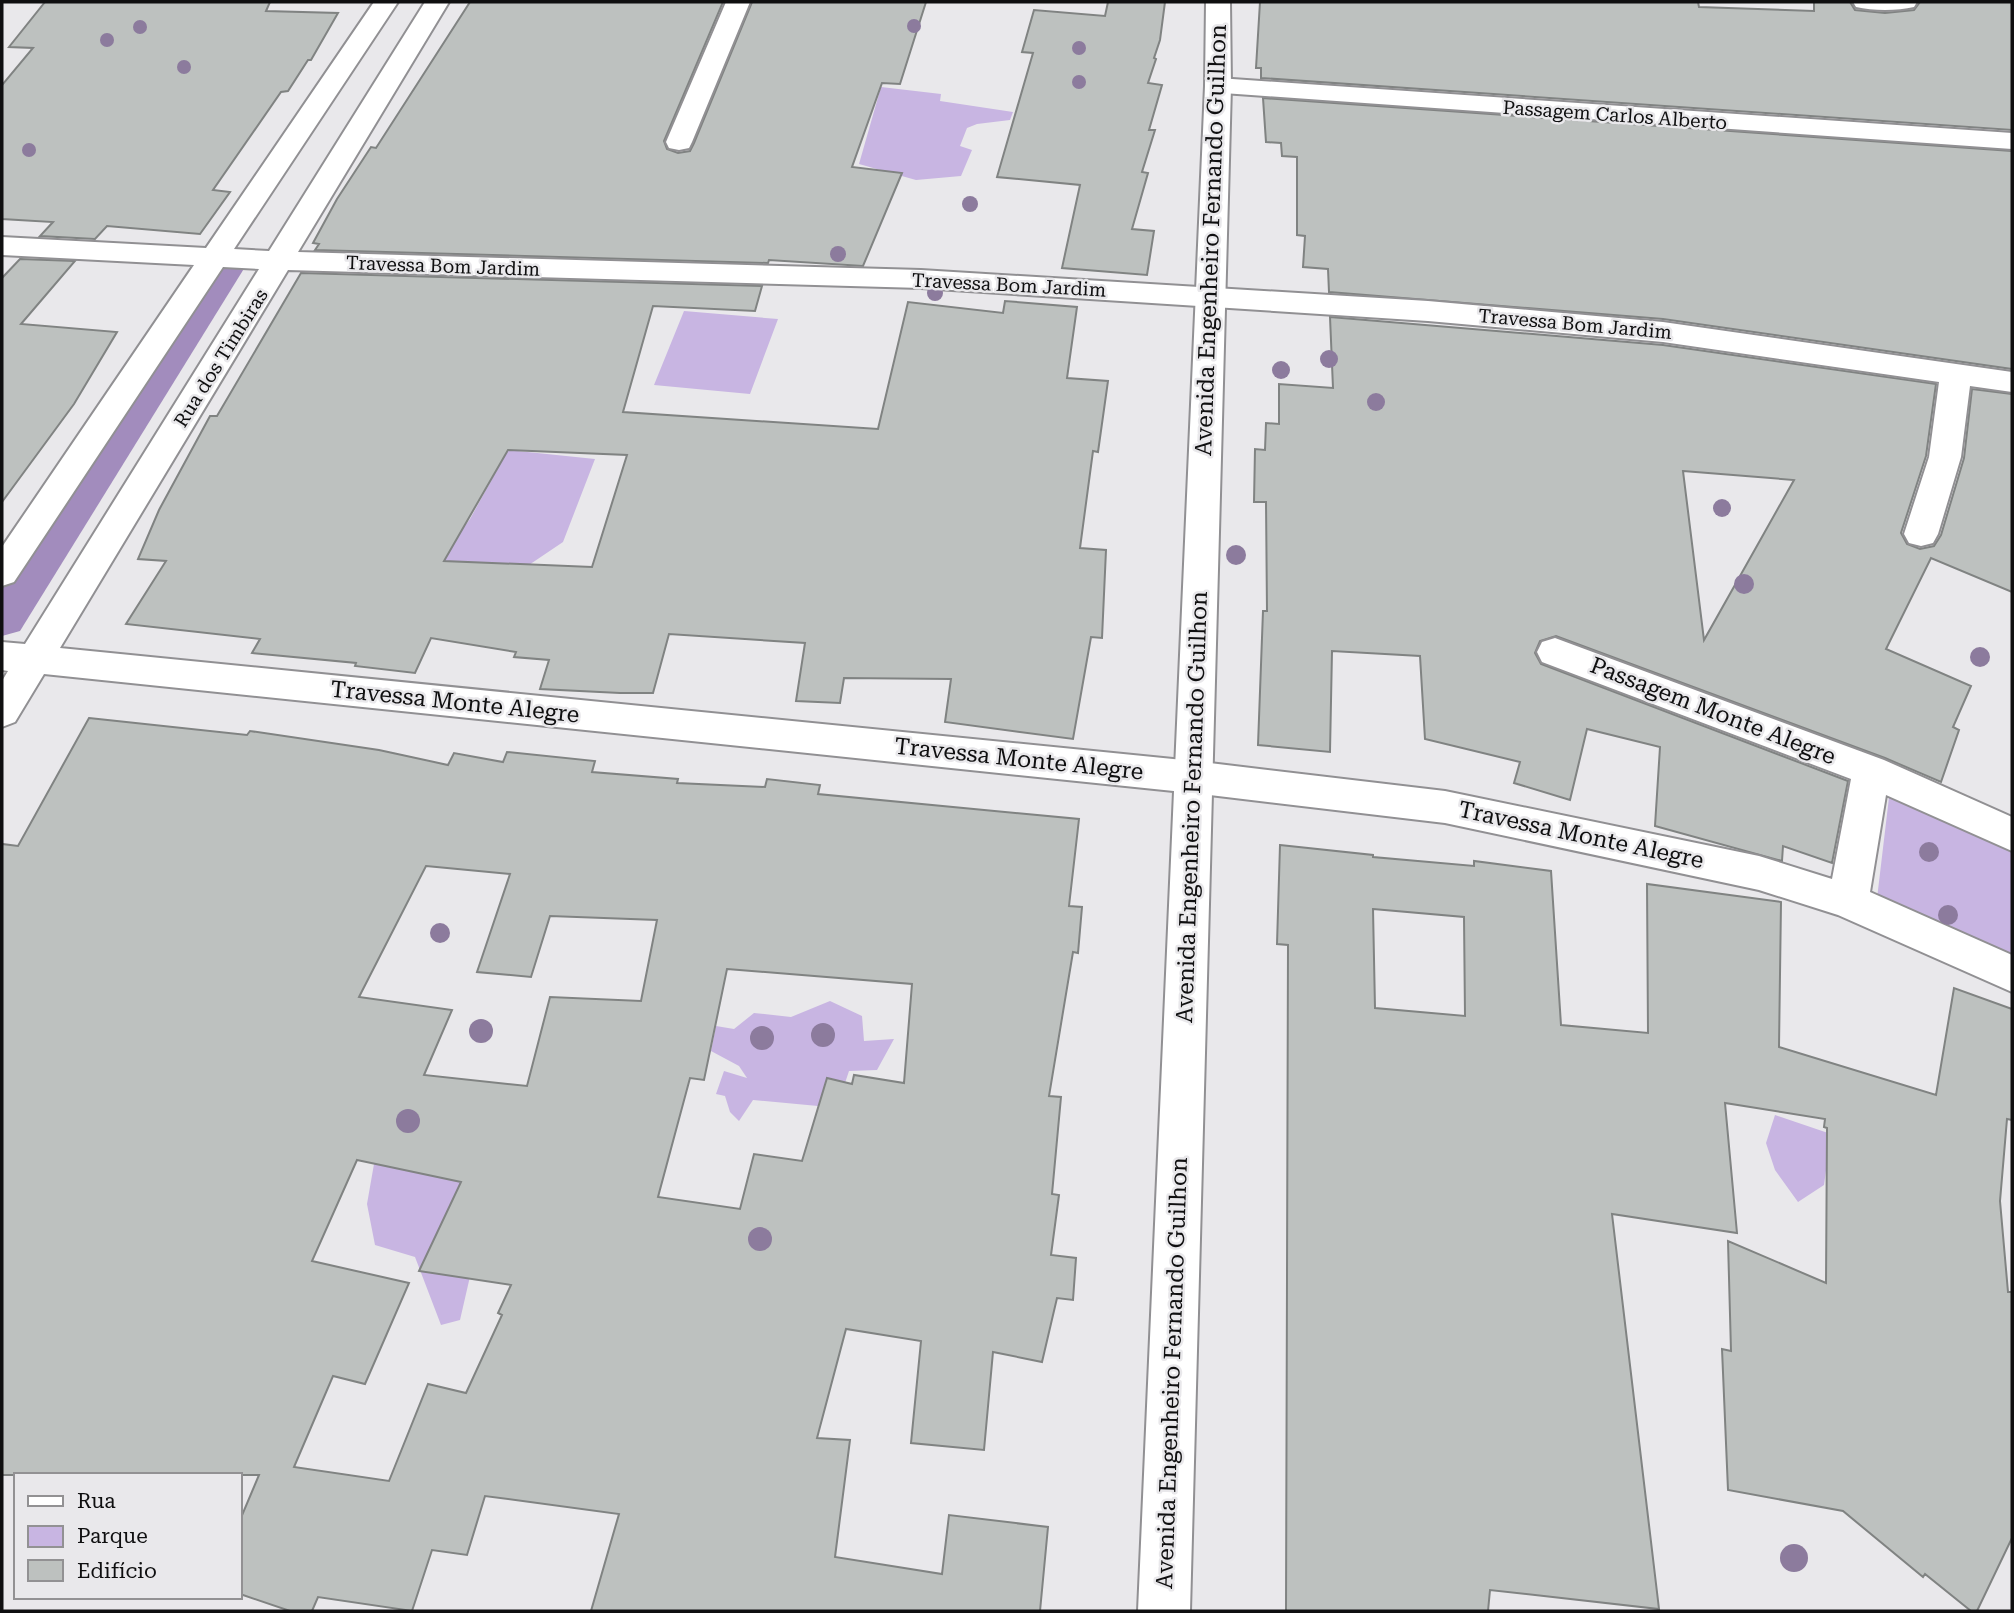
<svg xmlns="http://www.w3.org/2000/svg" width="2014" height="1613" font-family="'Roboto Serif',serif">
	<style>
		.green { fill: #c8b5e2 }
		.lines { fill: none; stroke-linecap: round; stroke-linejoin: round }
		.canal { fill: #a28cbd; fill-rule: evenodd }
		.building { fill: #bdc1bf; stroke: #808382; stroke-width: 2; fill-rule: evenodd }
		.minor-casing { stroke: #919093; stroke-width: 4 }
		.tertiary-casing { stroke: #919093; stroke-width: 4 }
		.minor { fill: #fff; fill-rule: evenodd }
		.tertiary { fill: #fff; fill-rule: evenodd }
		.tree { fill: #8c7b9d }
		.labels { text-anchor: middle; dominant-baseline: central; stroke-width: 5; stroke-linejoin: round; paint-order: stroke }
		.far-street-label { font-size: 19px; fill: #0f0f10; stroke: #e9e8eb }
		.street-label { font-size: 23px; fill: #0f0f10; stroke: #e9e8eb }
	</style>
	<rect width="100%" height="100%" fill="#e9e8eb"/>
	<path class="green" d="M881 87 941 94 940 101 1013 112 1010 120 977 124 967 128 960 146 972 150 961 176 916 180 859 164Z
		M684 311 778 319 750 394 654 385Z
		M508 450 595 459 563 542 520 571 434 567 470 519Z
		M1890 789 2012 846V965L1876 907Z
		M830 1001 862 1016 864 1041 894 1039 877 1070 849 1071 845 1083 827 1079 818 1106 753 1100 739 1121 730 1112 725 1096 716 1094 724 1071 747 1078 739 1066 711 1051 716 1026 734 1029 754 1013 791 1017Z
		M1775 1115 1831 1134 1824 1185 1798 1202 1775 1170 1766 1143Z
		M381 1124 494 1172 460 1320 441 1325 415 1257 375 1245 367 1204Z"/>
	<g class="lines">
		<path class="canal" d="M224 254 239 258 245 267 20 631 2 636V576L209 258Z"/>
	</g>
	<path class="building" d="M45 2H270L266 11 338 13 311 60H308L288 91 281 92 213 190 230 192 200 234 107 226 95 239 40 236 53 222 2 219V85L33 48 9 47Z
		M470 2H723L664 141 667 149 678 153 690 151 694 143 752 2H926L900 84 882 83 852 167 902 173 863 266 769 260 768 263 315 250 319 244 313 243 337 199 371 147 376 148Z
		M1108 2H1165L1160 40 1154 58 1156 59 1148 83 1162 85 1149 130H1155L1142 172 1148 173 1132 229 1154 231 1147 275 1062 268 1080 185 997 177 1033 53 1022 52 1034 10 1105 16Z
		M1260 2H1698L1699 7 1814 11V2H1850L1855 10 1885 13 1914 10 1920 2H2012V130L1261 78V68H1256Z
		M1263 98 2012 151V369L1663 319 1329 292 1328 269 1303 267 1305 236 1297 235V157L1282 156 1281 143 1266 142Z
		M20 259 75 261 21 324 117 332 74 404 2 502V278Z
		M301 273 762 286 755 311 653 306 623 412 878 429 908 302 1003 313 1005 301 1077 307 1067 378 1108 381 1098 452 1093 451 1080 548 1106 550 1102 638 1091 637 1073 739 945 722 951 679 844 678 840 703 796 701 805 643 669 634 653 693H620L540 689 549 660 514 657 516 652 431 638 415 673 355 666 356 663 252 653 260 639 126 624 166 561 138 559 159 510 210 416H217ZM508 450 627 455 592 567 444 561Z
		M1330 317 1663 345 1936 384 1926 456 1901 533 1907 544 1920 549 1934 546 1941 535 1964 458 1972 389 2012 394V592L1931 558 1886 649 1971 686 1953 727 1959 730 1941 782 1885 758 1556 636 1540 641 1535 653 1541 664 1848 781 1832 863 1783 846 1782 861 1655 826 1660 747 1587 729 1570 800 1514 783 1520 762 1425 739 1420 656 1332 651 1330 752 1258 745 1263 611H1267L1266 502H1254L1255 449 1265 450 1266 423 1279 424V384L1333 388ZM1683 471 1794 480 1704 640Z
		M89 718 247 735 250 731 379 750 448 765 454 753 503 762 507 752 595 761 592 772 678 779 677 783 765 787 767 779 820 785 818 794 1079 819 1069 906 1082 907 1078 953 1073 952 1049 1096 1061 1097 1052 1194 1059 1195 1051 1255 1076 1258 1073 1300 1057 1298 1042 1362 993 1352 984 1450 911 1443 921 1341 846 1329 817 1438 850 1440 835 1557 942 1574 949 1515 1048 1527 1040 1611H591L619 1514 485 1496 467 1555 432 1550 412 1611 318 1597 312 1611H290L240 1594V1520L259 1475H2V844L18 846ZM426 866 510 874 477 972 531 977 550 916 657 920 641 1001 550 997 527 1086 424 1075 452 1010 359 997ZM727 969 912 984 904 1083 854 1075 852 1084 827 1078 802 1161 754 1154 740 1209 658 1197 690 1078 704 1080ZM357 1160 461 1182 419 1271 511 1285 498 1313 502 1315 466 1393 428 1384 389 1481 294 1467 333 1376 365 1384 409 1283 312 1261Z
		M1280 845 1373 855V857L1474 866V861L1551 871 1561 1025 1648 1033 1647 884 1781 902 1779 1047 1936 1095 1954 988 2012 1009V1120L2007 1119 2000 1201 2008 1292H2012V1538L1977 1611H1971L1925 1574 1923 1577 1843 1511 1728 1490 1722 1349 1731 1351 1728 1241 1826 1283 1827 1128 1824 1127 1825 1119 1725 1103 1737 1233 1612 1214 1659 1609 1490 1590 1488 1611H1286L1288 945 1277 944ZM1373 909 1464 917 1465 1016 1375 1008Z"/>
	<g class="lines">
		<defs>
			<path id="minor" d="M374 2H398L234 249 269 251 425 2H449L298 252 921 270 1428 301 1663 322 2012 372V392L1970 386 1961 457 1938 534 1933 543 1921 546 1909 543 1904 534 1929 457 1939 382 1663 342 1428 321 921 288 288 270 60 648 1193 761 1445 791 1759 856 1832 879 1851 779 1542 662 1537 652 1542 642 1555 638 1884 760 2012 817V851L1886 795 1870 892 2012 955V992L1838 915 1759 890 1445 823 1193 793 44 674 15 722 2 727V681L8 671 2 670V642L25 644 259 269 223 267 14 582 2 586V547L194 265 2 255V237L206 248Z
				M726 2H750L692 142 689 148 679 150 669 148 666 142Z
				M1853 2H1917L1914 7C1897 11 1873 11 1856 7Z
				M1218 78 2012 133V149L1209 92 1205 86 1209 80Z"/>
			<path id="tertiary" d="M1206 2H1230L1231 86 1190 1611H1138L1205 86Z"/>
		</defs>
		<use href="#minor" class="minor-casing"/>
		<use href="#tertiary" class="tertiary-casing"/>
		<use href="#minor" class="minor"/>
		<use href="#tertiary" class="tertiary"/>
	</g>
	<g class="tree">
		<circle cx="914" cy="26" r="7"/>
		<circle cx="140" cy="27" r="7"/>
		<circle cx="107" cy="40" r="7"/>
		<circle cx="1079" cy="48" r="7"/>
		<circle cx="184" cy="67" r="7"/>
		<circle cx="1079" cy="82" r="7"/>
		<circle cx="29" cy="150" r="7"/>
		<circle cx="970" cy="204" r="8"/>
		<circle cx="838" cy="254" r="8"/>
		<circle cx="935" cy="293" r="8"/>
		<circle cx="1329" cy="359" r="9"/>
		<circle cx="1281" cy="370" r="9"/>
		<circle cx="1376" cy="402" r="9"/>
		<circle cx="1722" cy="508" r="9"/>
		<circle cx="1236" cy="555" r="10"/>
		<circle cx="1744" cy="584" r="10"/>
		<circle cx="1980" cy="657" r="10"/>
		<circle cx="1929" cy="852" r="10"/>
		<circle cx="1948" cy="915" r="10"/>
		<circle cx="440" cy="933" r="10"/>
		<circle cx="481" cy="1031" r="12"/>
		<circle cx="823" cy="1035" r="12"/>
		<circle cx="762" cy="1038" r="12"/>
		<circle cx="408" cy="1121" r="12"/>
		<circle cx="760" cy="1239" r="12"/>
		<circle cx="1794" cy="1558" r="14"/>
	</g>
	<g class="labels">
		<g class="far-street-label">
			<text transform="translate(1615 115) rotate(4)">Passagem Carlos Alberto</text>
			<text transform="translate(443 266) rotate(2)">Travessa Bom Jardim</text>
			<text transform="translate(1009 285) rotate(3)">Travessa Bom Jardim</text>
			<text transform="translate(1575 324) rotate(5)">Travessa Bom Jardim</text>
			<text transform="translate(221 358) rotate(-58)">Rua dos Timbiras</text>
		</g>
		<g class="street-label">
			<text transform="translate(1211 240) rotate(-88)">Avenida Engenheiro Fernando Guilhon</text>
			<text transform="translate(455 702) rotate(6)">Travessa Monte Alegre</text>
			<text transform="translate(1713 711) rotate(21)">Passagem Monte Alegre</text>
			<text transform="translate(1019 759) rotate(6)">Travessa Monte Alegre</text>
			<text transform="translate(1192 807) rotate(-88)">Avenida Engenheiro Fernando Guilhon</text>
			<text transform="translate(1581 835) rotate(12)">Travessa Monte Alegre</text>
			<text transform="translate(1172 1373) rotate(-88)">Avenida Engenheiro Fernando Guilhon</text>
		</g>
	</g>
	<rect width="2014" height="1613" fill="none" stroke="#0f0f10" stroke-width="7"/>
	<rect x="14" y="1473" width="228" height="126" fill="#e9e8eb" stroke="#929193" stroke-width="2"/>
	<rect x="28" y="1496" width="35" height="10" fill="#ffffff" stroke="#929193" stroke-width="2"/>
	<text x="77" y="1508" font-size="21" fill="#0f0f10">Rua</text>
	<rect x="28" y="1526" width="35" height="21" fill="#c8b5e2" stroke="#929193" stroke-width="2"/>
	<text x="77" y="1543" font-size="21" fill="#0f0f10">Parque</text>
	<rect x="28" y="1560" width="35" height="21" fill="#bdc1bf" stroke="#929193" stroke-width="2"/>
	<text x="77" y="1578" font-size="21" fill="#0f0f10">Edifício</text>
</svg>
